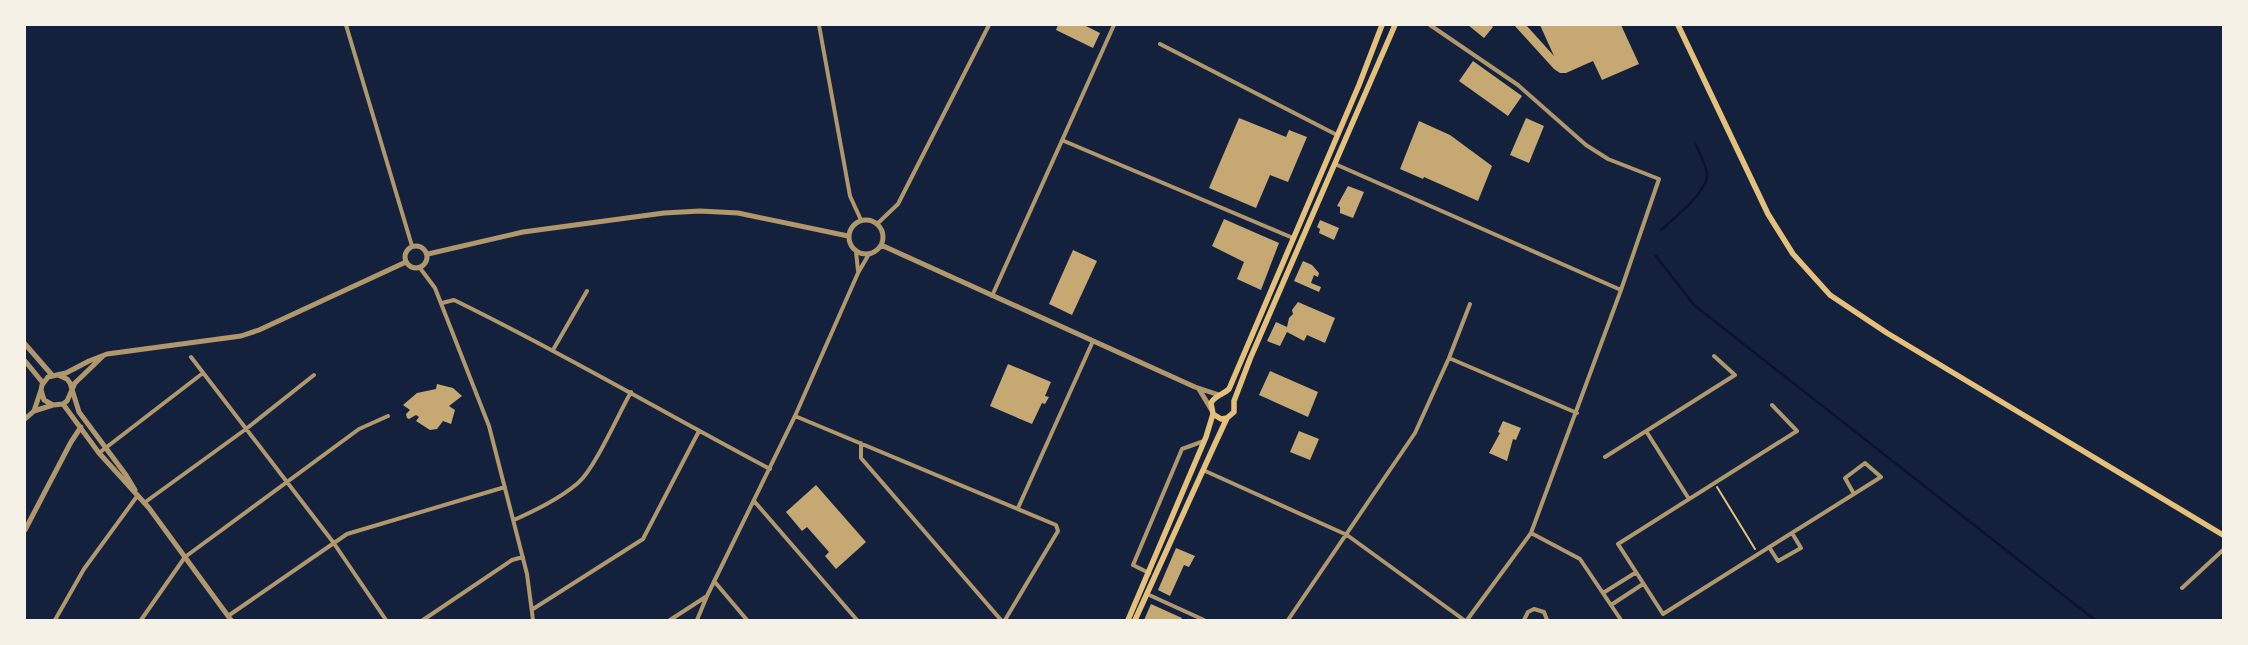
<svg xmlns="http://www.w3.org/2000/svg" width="2248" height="645" font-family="Roboto,sans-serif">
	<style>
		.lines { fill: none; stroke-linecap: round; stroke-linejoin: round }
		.stream { stroke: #0b132b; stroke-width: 2.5 }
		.building { fill: #c6a872 }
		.path { stroke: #e5c07b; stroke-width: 2 }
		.minor { stroke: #b1986c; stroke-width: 4 }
		.tertiary { stroke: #b1986c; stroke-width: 5 }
		.secondary { stroke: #e5c07b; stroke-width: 5.5 }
	</style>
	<rect width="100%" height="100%" fill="#14213d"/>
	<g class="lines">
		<path class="stream" d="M1661 230C1673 219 1710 190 1707 173 1705 163 1699 152 1695 143
			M1656 256 1694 305 2095 620"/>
	</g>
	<path class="building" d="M1058 25H1084L1100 33 1093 48 1056 30Z
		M1468 25H1491L1493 27 1484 38Z
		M1514 25H1526L1554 56 1540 25H1621L1639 64 1602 80 1593 61 1566 73H1560L1554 69Z
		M1473 61 1522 96 1508 116 1459 81Z
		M1239 118 1286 137 1289 130 1307 137 1288 182 1270 175 1256 208 1209 188Z
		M1526 118 1544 126 1529 163 1510 155Z
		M1419 121 1450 135 1492 166 1478 201 1424 177 1423 179 1400 169Z
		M1348 186 1364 192 1353 218 1340 213V207L1337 206Z
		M1224 219 1279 243 1261 290 1237 279 1244 262 1212 246Z
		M1320 220 1339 228 1334 240 1319 233 1320 229 1317 227Z
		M1073 250 1097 261 1072 315 1049 304Z
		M1303 261 1312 265 1319 273 1318 277 1314 275 1311 283 1321 287 1319 292 1294 281Z
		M1298 302 1335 318 1325 343 1307 335 1304 341 1287 332 1280 346 1267 341 1276 322 1287 327 1289 318 1293 314 1292 310Z
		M1008 364 1051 382 1045 396 1049 397 1045 404 1042 403 1032 424 990 406Z
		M1270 371 1318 392 1308 417 1259 395Z
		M437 384 453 388 462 396 449 406 455 410 451 424 443 421 437 429 430 430 416 421 419 417 416 415 409 419 407 418 406 414 410 410 403 405 417 393 436 389Z
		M1503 421 1521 428 1516 440 1513 439 1507 461 1489 453 1500 433 1498 432Z
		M1299 431 1319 439 1310 460 1290 452Z
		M816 485 866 542 836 569 825 556 829 552 807 527 802 531 786 512Z
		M1176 548 1195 556 1189 567 1184 565 1170 596 1158 590Z
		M1151 604 1182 618 1181 620H1144Z"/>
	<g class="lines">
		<path class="path" d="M1717 487 1755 549"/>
		<path class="minor" d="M346 25 412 246
			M819 25 850 196 861 220
			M1430 25 1518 85 1586 145 1608 159 1659 179 1621 290 1531 533 1467 620
			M1160 44 1337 135
			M1064 141 1293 238
			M1335 164 1621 290
			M877 224 898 204 989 25
			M856 251 858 271
			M420 268 435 288 489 426 527 574 533 620
			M992 296 1114 25
			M442 303 454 300C561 352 664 413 770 469
			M553 350 587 291
			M191 357 333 542 386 620
			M1449 358 1577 413
			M1772 405 1797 431 1618 544 1663 614 1881 477 1865 463 1845 478 1854 494
			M795 416 1056 525 1058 531 1005 620
			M1646 431 1689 499
			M861 443V458L1001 620
			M99 453 203 373
			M1605 457 1735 375 1714 356
			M1203 470 1347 535 1464 620
			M754 501 857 620
			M144 503 246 429 314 375
			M1018 508 1093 341
			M514 520C536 510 559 499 578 483 595 468 618 415 631 392
			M1531 533 1580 559 1621 620
			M1769 547 1778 561 1801 548 1792 533
			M1149 573 1133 565 1182 449 1204 441
			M714 581 747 620
			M2182 588 2223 550
			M1603 593 1635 573
			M1147 594 1204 620
			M1611 605 1643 584
			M533 609 643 539 699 431
			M228 616 347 534 505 487
			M55 620 84 569 138 495
			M141 620 185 557 359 429 388 416
			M423 620 512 560 523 557
			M670 620 707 596
			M697 620 707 596 795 416 858 273 869 254
			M1288 620 1415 433 1449 358 1470 304
			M1524 620 1528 612 1534 609 1544 612 1547 620"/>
		<path class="tertiary" d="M849 237a17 17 0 1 1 34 0a17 17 0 1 1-34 0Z
			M881 245 1195 387 1219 395
			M405 257a11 11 0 1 1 22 0a11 11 0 1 1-22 0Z
			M428 254 523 232 664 213 700 211 738 213 848 236
			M25 344 52 375
			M103 356 75 383 67 401 63 404 53 405 44 400 41 390 42 385 48 377 66 373 89 361 107 354 241 336 259 330 406 262
			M25 361 43 383
			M58 375 67 379 70 383 79 412 126 475 135 490
			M1199 389 1211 409
			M63 404 99 453 149 508 231 620
			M34 411 41 390
			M25 419 34 411 53 405
			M25 530 71 442 81 427"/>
		<path class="secondary" d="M1678 25 1768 214 1793 254 1830 295 1887 333 2223 535
			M1213 414 1221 419 1227 418
			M1128 620 1206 437 1213 414 1211 403C1215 395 1223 395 1229 389L1359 85 1382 25
			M1135 620 1214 446 1227 418 1234 412V401L1250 359 1395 25"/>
	</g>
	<rect width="2248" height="645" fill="none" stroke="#f6f1e7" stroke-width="52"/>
</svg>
